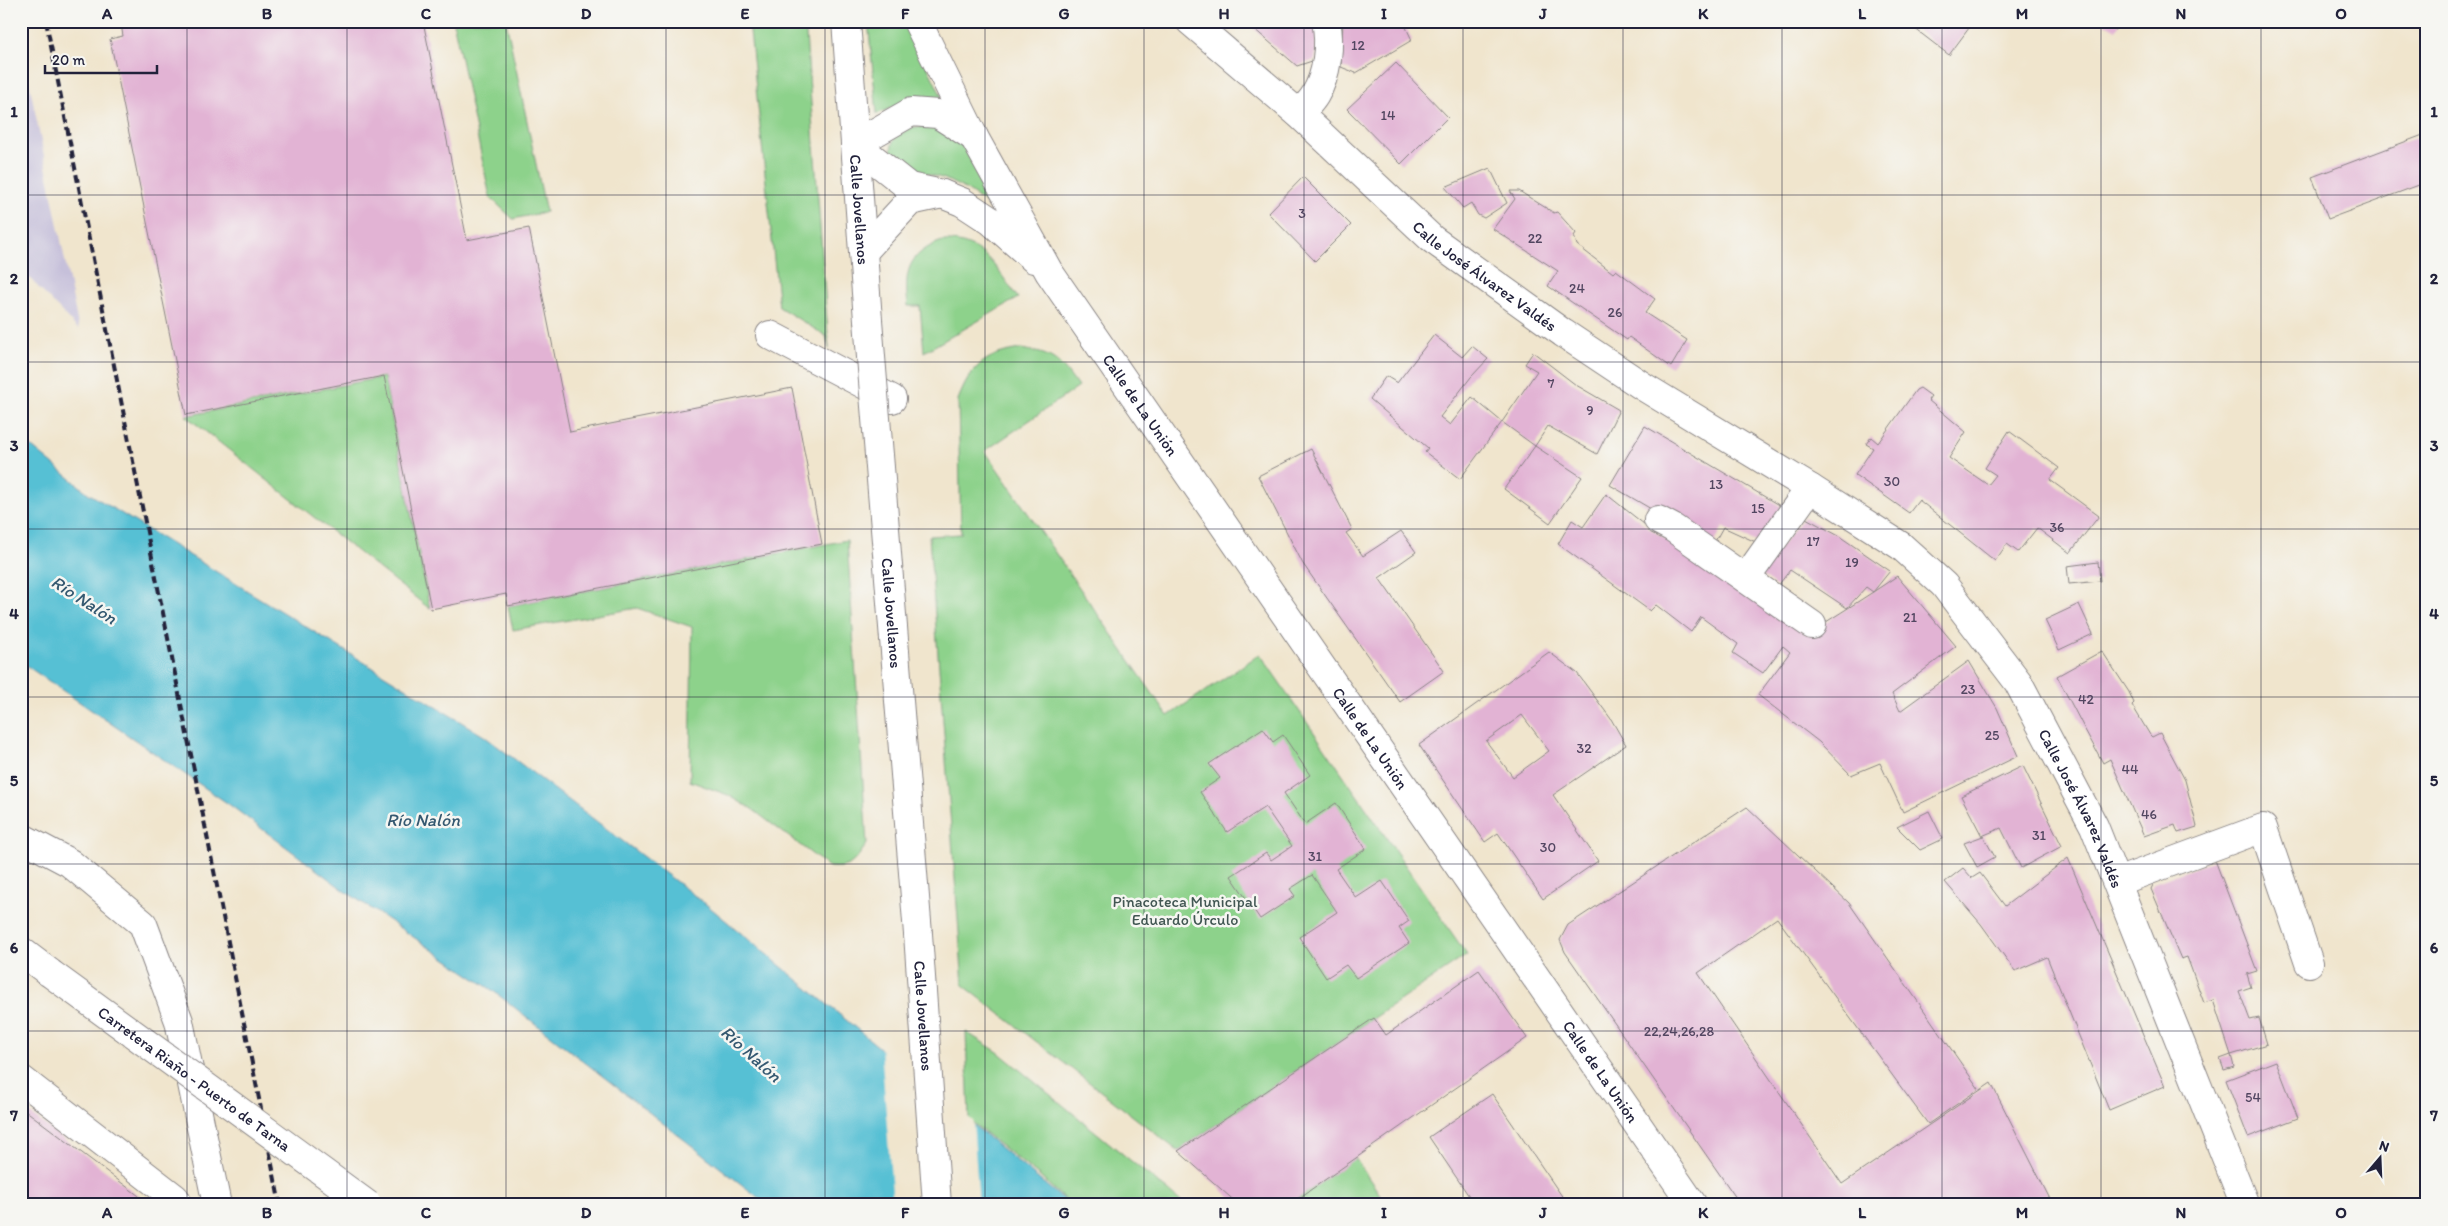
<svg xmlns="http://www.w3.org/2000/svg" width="2448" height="1226" font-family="Itim,sans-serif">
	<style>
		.industrial { fill: #c6c0da }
		.green { fill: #8dd28b; stroke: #587a63 }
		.water { fill: #57c0d4; stroke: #3c7188 }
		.pier { fill: #f0e5cd }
		.building { fill: #e2b3d4; fill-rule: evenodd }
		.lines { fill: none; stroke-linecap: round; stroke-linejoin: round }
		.minor-casing { stroke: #898484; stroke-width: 30 }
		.major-casing { stroke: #898484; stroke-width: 30 }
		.highway-casing { stroke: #898484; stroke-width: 30 }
		.minor { stroke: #fff; stroke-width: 28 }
		.major { stroke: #fff; stroke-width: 28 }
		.highway { stroke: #fff; stroke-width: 28 }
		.rail { stroke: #22223b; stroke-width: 4; stroke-dasharray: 8 4; stroke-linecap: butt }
		.minor-bridge-casing { stroke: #898484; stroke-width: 30; stroke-linecap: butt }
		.major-bridge-casing { stroke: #898484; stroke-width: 30; stroke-linecap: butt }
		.minor-bridge { stroke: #fff; stroke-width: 28 }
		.major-bridge { stroke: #fff; stroke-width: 28 }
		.grid { fill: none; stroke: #22223b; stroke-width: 1; stroke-opacity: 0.55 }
		.labels { text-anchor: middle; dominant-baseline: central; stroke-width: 5; stroke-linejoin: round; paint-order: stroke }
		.number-label { font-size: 14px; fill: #524661 }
		.street-label { font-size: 16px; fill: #22223b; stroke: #f6f6f2 }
		.park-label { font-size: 16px; fill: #425753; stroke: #f6f6f2 }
		.water-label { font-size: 18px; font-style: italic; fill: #355971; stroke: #f6f6f2 }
		.neatline { fill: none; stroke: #22223b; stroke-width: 2 }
		.grid-label { font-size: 16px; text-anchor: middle; font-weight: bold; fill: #22223b }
	</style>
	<rect width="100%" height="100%" fill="#f6f6f2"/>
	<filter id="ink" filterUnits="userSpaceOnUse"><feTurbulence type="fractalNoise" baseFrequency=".02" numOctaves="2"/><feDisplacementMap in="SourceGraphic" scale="10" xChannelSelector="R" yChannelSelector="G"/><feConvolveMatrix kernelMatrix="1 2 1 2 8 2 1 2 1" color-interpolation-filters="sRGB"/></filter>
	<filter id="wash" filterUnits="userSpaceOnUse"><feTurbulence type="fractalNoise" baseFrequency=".0096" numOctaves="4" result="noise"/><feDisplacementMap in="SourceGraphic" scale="20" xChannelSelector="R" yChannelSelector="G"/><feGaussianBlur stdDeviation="1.12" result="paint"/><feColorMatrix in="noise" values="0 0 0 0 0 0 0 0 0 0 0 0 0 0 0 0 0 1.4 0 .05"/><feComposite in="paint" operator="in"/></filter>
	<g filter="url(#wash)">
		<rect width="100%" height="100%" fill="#f0e5cd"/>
		<path class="industrial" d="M21 42 79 330 21 269Z"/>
		<path class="green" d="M453 21H506L546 212 513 219 490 197Z
			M749 21H805L829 349 826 336 779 307Z
			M868 21H905L945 103 909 100 877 114Z
			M913 127C922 127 935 126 943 130 971 144 991 191 1006 217L967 190 945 179 908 168 892 156C889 138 898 135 913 127Z
			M942 241C984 239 996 269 1018 298L924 352 920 306H908C904 272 907 254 942 241Z
			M1021 349C1054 354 1059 360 1078 387L985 451 1168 716 1260 654 1467 955 1178 1151 963 985 929 536 961 534 958 400C971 366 985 354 1021 349Z
			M384 377 430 609 186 416Z
			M847 540 867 844C854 862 851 869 829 867L752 809 728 795 690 781 692 627 637 608 513 630 508 606Z
			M966 1032 998 1052 1185 1205H1071L1039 1176 969 1120Z
			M1355 1158 1387 1205H1289Z"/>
		<path class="water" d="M21 438 88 493 484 736 707 905 1070 1205H768L492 990 345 891 230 805 21 662Z"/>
		<path class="pier" d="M881 1047 973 1121 979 1205H893Z"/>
		<g id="blocks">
			<path class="building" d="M136 21H423L467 240 529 228 570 432 792 388 822 544 508 606 506 594 431 609 384 376 186 415 110 39 123 36 121 24Z
				M1245 21H1319L1315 60 1297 66Z
				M1343 21H1403L1412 40 1356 73 1341 67Z
				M1905 21H1969L1972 24 1949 55Z
				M2100 21H2121L2116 30Z
				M1396 63 1448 117 1401 164 1347 109Z
				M2423 135 2427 146V182L2328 219 2312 177Z
				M1490 168 1507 203 1484 218 1478 215 1471 203 1463 208 1445 187Z
				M1303 177 1351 225 1315 261 1268 213Z
				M1510 191H1519L1554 213 1557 212 1576 233 1574 236 1577 245 1613 273 1616 270 1655 299 1645 313 1687 340 1671 367 1629 337 1627 340 1548 286 1558 271 1493 229 1515 199Z
				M1434 335 1462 357 1472 346 1488 359 1471 377 1440 417 1450 425 1472 397 1502 422 1460 479 1425 452 1428 448 1370 399 1386 376 1397 383Z
				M1533 352 1576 385 1619 410 1597 454 1548 426 1535 446 1502 422 1537 371 1525 364Z
				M1920 388 1931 396 1928 400 1966 432 1949 458 1988 485 1996 475 1985 468 2009 431 2059 468 2050 480 2099 516 2070 553 2037 528 2018 552 2007 544 1995 561 1919 500 1909 513 1855 475 1873 448 1866 444 1871 437 1878 443 1916 390Z
				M1645 426 1782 507 1760 544 1723 527 1713 545 1610 485Z
				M1535 446 1582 477 1550 523 1504 489Z
				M1311 449 1352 529 1346 533 1363 556 1401 531 1416 552 1379 578 1444 671 1400 702 1303 564 1258 476Z
				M1606 494 1649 528 1806 634 1826 622 1845 610 1873 592 1866 587 1847 608 1790 570 1777 587 1759 574 1804 517 1839 536 1890 571 1873 592 1897 576 1956 646 1892 694 1900 711 1969 661 1997 708 2018 756 1903 812 1880 763 1851 775 1819 742 1758 695 1790 652 1783 646 1763 673 1733 653 1738 644 1701 617 1691 632 1656 605 1650 611 1558 544 1572 520 1583 527Z
				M2098 562 2100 581 2069 584 2067 566Z
				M2079 604 2093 634 2059 650 2045 620Z
				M2102 651 2129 692 2134 703 2132 705 2150 735 2152 737 2160 733 2185 780 2197 827 2178 833 2175 825 2144 836 2110 759 2103 763 2084 728 2057 676Z
				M1549 652 1577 673 1611 719 1626 745 1553 795 1598 861 1543 899 1498 833 1485 842 1419 745ZM1522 715 1549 751 1513 777 1486 741Z
				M1263 728 1273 742 1283 735 1310 775 1284 793 1305 824 1336 803 1366 849 1336 869 1356 898 1382 881 1409 921 1399 928 1409 943 1356 978 1346 965 1326 978 1299 937 1337 912 1312 875 1290 889 1295 896 1260 919 1231 876 1266 853 1271 860 1292 846 1265 807 1227 832 1200 792 1220 778 1209 764Z
				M2023 766 2062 846 2021 868 2001 828 1982 836 1961 796Z
				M1747 807 1849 903 1979 1089 1928 1124 1777 918 1698 973 1842 1184 1991 1083 2053 1205H1741L1565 952 1560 940 1568 925Z
				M1929 811 1943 839 1920 850 1897 827Z
				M1983 836 1995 857 1977 867 1964 843Z
				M2068 858 2165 1086 2109 1110 2047 957 2015 971 1981 924 1945 882 1963 868 1972 878 1980 873 2005 906Z
				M2215 860 2257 971 2247 974 2251 987 2239 991 2250 1020 2259 1018 2267 1044 2231 1055 2234 1067 2224 1070 2220 1059 2231 1055 2213 1000 2204 1003 2187 957 2181 959 2151 889 2154 883Z
				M1479 970 1527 1038 1289 1205H1239L1178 1151 1374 1018 1386 1035Z
				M2276 1061 2298 1118 2248 1137 2226 1080Z
				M1492 1094 1568 1205H1475L1429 1137Z
				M21 1107 151 1205H21Z"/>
		</g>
	</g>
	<g filter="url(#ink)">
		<use href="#blocks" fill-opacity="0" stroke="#898484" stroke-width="1"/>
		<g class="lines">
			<defs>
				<g id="minor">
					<path id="s1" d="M846 21 868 320"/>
					<path id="s2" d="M917 21 974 137 1049 272 1693 1205"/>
					<path id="s3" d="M1190 21 1299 114 1432 239 1563 333 1644 387 1810 488 1901 546 1944 585 2018 682 2094 826 2245 1205"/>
					<path d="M1299 114C1304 108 1311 102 1315 95 1327 75 1331 45 1326 21"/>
					<path d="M855 144 909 187 942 194 962 202 991 221 1034 259"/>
					<path d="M855 144 911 112 938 114 974 137"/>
					<path d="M863 252 910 201 942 194"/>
					<path d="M770 335 892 399"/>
					<path d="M1658 520 1673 528 1812 625"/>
					<path d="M1746 578 1810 488"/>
					<path d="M2117 882 2263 828 2309 963"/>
					<path id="s4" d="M918 934 937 1205"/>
					<path d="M21 1079 175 1198 178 1205"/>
				</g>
				<path id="major" d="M21 951 50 973"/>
				<path id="highway" d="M21 837 70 863 143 924 179 1021 217 1205"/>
			</defs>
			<use href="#minor" class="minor-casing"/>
			<use href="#major" class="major-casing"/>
			<use href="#highway" class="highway-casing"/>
			<use href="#minor" class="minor"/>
			<use href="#major" class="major"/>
			<use href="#highway" class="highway"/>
			<path class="rail" d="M46 21 280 1205"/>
			<defs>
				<g id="minor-bridge">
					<path id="s5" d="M868 320 918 934"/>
				</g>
				<g id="major-bridge">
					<path id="s6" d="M50 973 368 1205"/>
				</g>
			</defs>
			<use href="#minor-bridge" class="minor-bridge-casing"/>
			<use href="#major-bridge" class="major-bridge-casing"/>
			<use href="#minor-bridge" class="minor-bridge"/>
			<use href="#major-bridge" class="major-bridge"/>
		</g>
	</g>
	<path class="grid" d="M187 21V1205M347 21V1205M506 21V1205M666 21V1205M825 21V1205M985 21V1205M1144 21V1205M1304 21V1205M1463 21V1205M1623 21V1205M1782 21V1205M1942 21V1205M2101 21V1205M2261 21V1205M21 195H2427M21 362H2427M21 529H2427M21 697H2427M21 864H2427M21 1031H2427"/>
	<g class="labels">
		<g class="number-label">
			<text x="1358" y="45">12</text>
			<text x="1388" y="115">14</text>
			<text x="1302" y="213">3</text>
			<text x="1535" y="238">22</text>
			<text x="1577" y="288">24</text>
			<text x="1615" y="312">26</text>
			<text x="1551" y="383">7</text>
			<text x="1590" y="410">9</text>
			<text x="1892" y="481">30</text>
			<text x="1716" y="484">13</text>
			<text x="1758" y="508">15</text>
			<text x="2057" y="527">36</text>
			<text x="1813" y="541">17</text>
			<text x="1852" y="562">19</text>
			<text x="1910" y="617">21</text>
			<text x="1968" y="689">23</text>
			<text x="2086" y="699">42</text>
			<text x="1992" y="735">25</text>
			<text x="1584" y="748">32</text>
			<text x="2130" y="769">44</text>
			<text x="2149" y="814">46</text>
			<text x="2039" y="835">31</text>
			<text x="1548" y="847">30</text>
			<text x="1315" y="856">31</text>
			<text x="1679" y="1031">22,24,26,28</text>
			<text x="2253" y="1097">54</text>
		</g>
		<g class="street-label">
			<text stroke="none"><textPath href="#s1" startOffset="189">Calle Jovellanos</textPath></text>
			<text stroke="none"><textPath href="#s3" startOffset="390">Calle José Álvarez Valdés</textPath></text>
			<text stroke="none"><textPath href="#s2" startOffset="445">Calle de La Unión</textPath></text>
			<text stroke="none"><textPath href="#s5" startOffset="294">Calle Jovellanos</textPath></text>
			<text stroke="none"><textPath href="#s2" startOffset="850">Calle de La Unión</textPath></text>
			<text stroke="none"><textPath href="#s3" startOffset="1208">Calle José Álvarez Valdés</textPath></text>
			<text stroke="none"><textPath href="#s4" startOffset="82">Calle Jovellanos</textPath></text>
			<text stroke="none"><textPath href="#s2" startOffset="1255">Calle de La Unión</textPath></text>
			<text stroke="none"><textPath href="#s6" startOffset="179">Carretera Riaño - Puerto de Tarna</textPath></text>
		</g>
		<g class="park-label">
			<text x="1185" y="901">Pinacoteca Municipal<tspan x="1185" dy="18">Eduardo Úrculo</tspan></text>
		</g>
		<g class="water-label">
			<text transform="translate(84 600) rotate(33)">Río Nalón</text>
			<text x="423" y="820">Río Nalón</text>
			<text transform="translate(751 1054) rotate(42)">Río Nalón</text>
		</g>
	</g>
	<rect width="2448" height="1226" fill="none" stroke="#f6f6f2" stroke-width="55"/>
	<g transform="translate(2380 1158) rotate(19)" stroke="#f6f6f2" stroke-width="4" paint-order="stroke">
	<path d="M0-4L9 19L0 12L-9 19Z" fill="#22223b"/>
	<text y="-8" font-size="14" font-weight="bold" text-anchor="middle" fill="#22223b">N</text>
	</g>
	<path d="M45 65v8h112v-8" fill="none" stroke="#22223b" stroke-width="2.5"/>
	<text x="52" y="65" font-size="15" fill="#22223b" stroke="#f6f6f2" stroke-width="4" paint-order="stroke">20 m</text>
	<rect x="28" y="28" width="2392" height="1170" class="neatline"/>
	<g class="grid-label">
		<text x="107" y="19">A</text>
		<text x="267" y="19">B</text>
		<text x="426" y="19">C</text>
		<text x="586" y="19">D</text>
		<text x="745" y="19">E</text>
		<text x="905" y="19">F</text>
		<text x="1064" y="19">G</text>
		<text x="1224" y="19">H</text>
		<text x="1384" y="19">I</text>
		<text x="1543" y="19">J</text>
		<text x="1703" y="19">K</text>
		<text x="1862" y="19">L</text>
		<text x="2022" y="19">M</text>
		<text x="2181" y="19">N</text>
		<text x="2341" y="19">O</text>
		<text x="14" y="117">1</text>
		<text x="2434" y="117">1</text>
		<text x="14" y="284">2</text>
		<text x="2434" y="284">2</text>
		<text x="14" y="451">3</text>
		<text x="2434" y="451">3</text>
		<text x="14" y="619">4</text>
		<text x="2434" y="619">4</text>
		<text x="14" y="786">5</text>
		<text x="2434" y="786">5</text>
		<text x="14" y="953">6</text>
		<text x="2434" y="953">6</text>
		<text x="14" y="1121">7</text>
		<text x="2434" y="1121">7</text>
		<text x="107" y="1218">A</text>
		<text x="267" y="1218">B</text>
		<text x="426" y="1218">C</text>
		<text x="586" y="1218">D</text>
		<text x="745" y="1218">E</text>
		<text x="905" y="1218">F</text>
		<text x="1064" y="1218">G</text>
		<text x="1224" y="1218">H</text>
		<text x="1384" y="1218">I</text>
		<text x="1543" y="1218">J</text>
		<text x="1703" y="1218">K</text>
		<text x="1862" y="1218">L</text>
		<text x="2022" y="1218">M</text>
		<text x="2181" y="1218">N</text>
		<text x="2341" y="1218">O</text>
	</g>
</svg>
